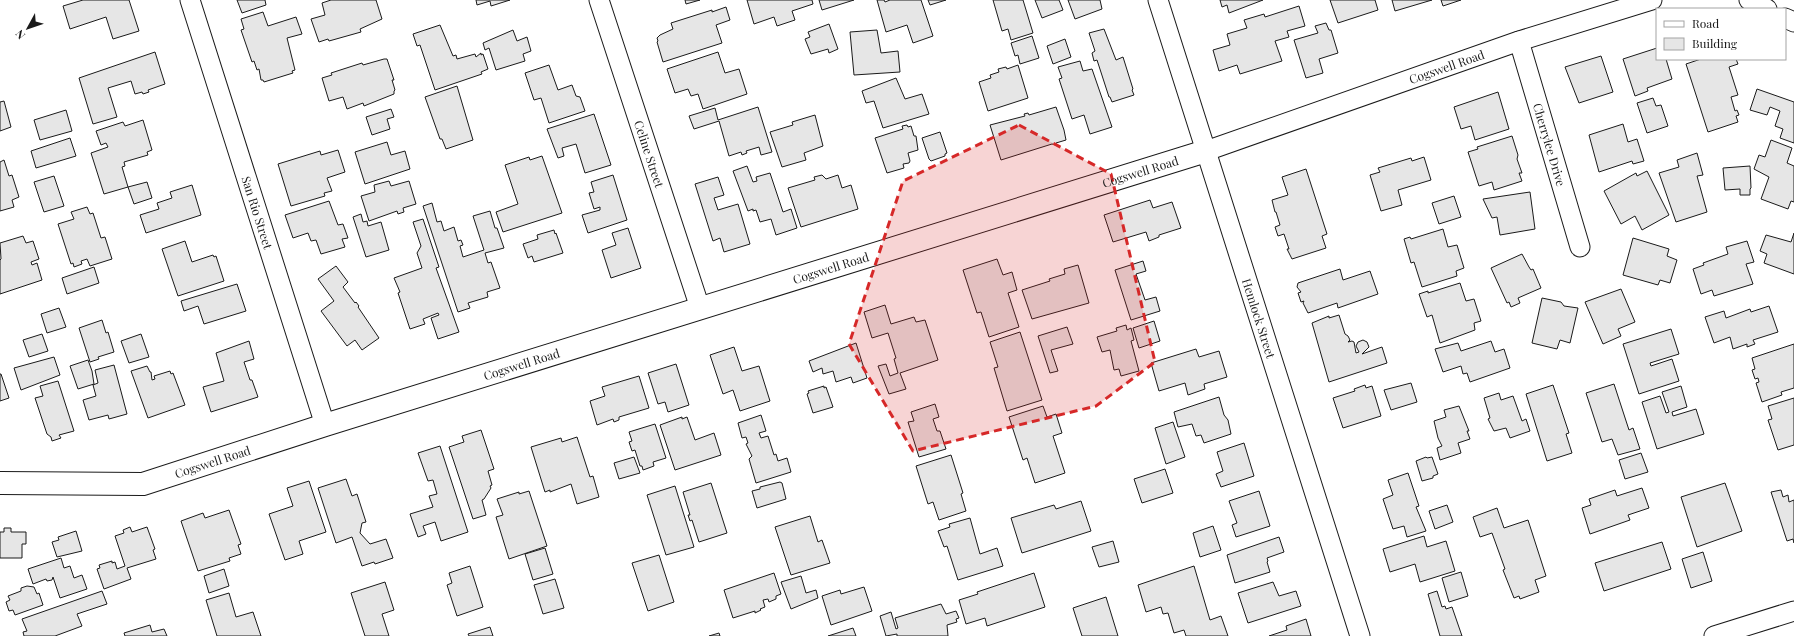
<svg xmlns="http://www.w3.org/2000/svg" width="1794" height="636" font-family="'Playfair Display',serif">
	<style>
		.building { fill: #e6e6e6; stroke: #1a1a1a }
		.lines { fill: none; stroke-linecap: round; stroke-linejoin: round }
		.minor-casing { stroke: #1a1a1a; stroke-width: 21 }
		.tertiary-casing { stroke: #1a1a1a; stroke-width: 24 }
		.minor { stroke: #fff; stroke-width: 19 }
		.tertiary { stroke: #fff; stroke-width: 22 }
		.marked { fill: #d62828; fill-opacity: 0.2; stroke: #d62828; stroke-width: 3; stroke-dasharray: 8 5; stroke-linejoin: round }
		.labels { text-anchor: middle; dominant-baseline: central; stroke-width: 3; stroke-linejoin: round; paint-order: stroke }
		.street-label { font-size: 12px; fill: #1a1a1a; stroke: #fff }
	</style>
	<rect width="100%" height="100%" fill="#fff"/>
	<path class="building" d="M83 0H129L139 31 113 39 106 17 70 29 63 6Z
		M237 0H265L266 5 242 13Z
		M331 0H376L382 19 360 29 361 32 329 41 328 39 319 42 311 19 325 15 322 3Z
		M476 0H510L491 6 490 1 477 5Z
		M685 0H700L686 4Z
		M747 0H812L813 4 792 11 795 20 777 26 774 17 754 24Z
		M819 0H854L822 10Z
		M877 0H884L885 2 890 0H921L933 36 913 43 907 25 886 32Z
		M928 0H946L930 5Z
		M993 0H1023L1033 33 1011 40 1008 29 1002 31Z
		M1035 0H1059L1063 10 1042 18Z
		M1068 0H1100L1102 9 1075 19Z
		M1220 0H1263L1229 13 1227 5 1222 7Z
		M1330 0H1375L1378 10 1338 23Z
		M1392 0H1432L1395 11Z
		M1441 0H1461L1443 6Z
		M1299 6 1305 26 1287 31 1289 37 1275 41 1282 61 1240 74 1237 65 1219 71 1213 50 1230 45 1227 34 1247 28 1244 20 1264 14 1265 17Z
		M726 7 730 20 716 25 722 43 663 62 657 42 658 41 657 38 660 35 673 29 671 23 712 10V12Z
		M263 12 268 26 296 17 302 34 287 38 295 70 292 71 293 73 264 82 263 80H261L259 69 257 70 254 61 252 62 241 30 244 29 241 19Z
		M1326 23 1329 30H1331L1338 53 1319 59 1323 73 1306 78 1294 40 1318 33 1315 26Z
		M829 24 838 49 829 53 828 49 811 54 805 39 810 37 808 32Z
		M440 25 453 56 456 55 457 59 475 54 476 57 481 53V55L483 54 488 69 481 72 482 74 435 90 420 45 417 46 413 34Z
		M1104 29 1116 60 1123 57 1133 89 1132 90 1134 95 1112 102 1110 97H1109L1097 60 1094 61 1092 53 1095 51 1089 33Z
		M513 30 517 41 527 37 531 51 523 54 525 61 496 70 489 48 485 50 483 43Z
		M877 30 881 53 898 51 900 72 854 75 850 32Z
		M1032 36 1039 58 1020 64 1018 55 1015 56 1011 43Z
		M1065 39 1071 57 1053 64 1047 46Z
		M1657 48V59H1666L1672 79 1647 88 1648 91 1635 96 1623 59Z
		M155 52 165 84 148 90 149 92 143 94 142 92 135 94 131 81 108 88 117 117 93 124 79 78Z
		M718 52 725 73 739 69 747 94 703 109 698 94 691 96 688 89 675 93 667 69Z
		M1601 56 1613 92 1579 103 1565 67Z
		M384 59H387L394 80H392L395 90 394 91V94L364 106 363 103 347 109 343 97 329 101 322 78 332 75 331 73 362 63 363 65Z
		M1701 59H1736L1738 64 1729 67 1738 95 1731 97 1735 111 1737 110 1739 115 1736 116 1738 122 1708 132 1686 64Z
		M1080 61 1083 71 1092 69 1112 127 1090 134 1084 115 1072 119 1059 79 1062 78 1058 67Z
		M549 65 558 90 572 85 576 96 580 97 585 111 549 123 541 98 534 100 525 73Z
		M1018 65 1028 98 988 111 979 82 991 78 990 75 999 72 998 69 1006 67 1007 69Z
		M896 78 905 99 922 94 929 114 883 128 874 101 866 103 862 91Z
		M457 86 473 140 446 149 442 139H440L425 97Z
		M1757 89 1794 102V143L1780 138 1783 129 1775 126 1780 111 1770 107 1767 115 1750 110Z
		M1498 92 1509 129 1475 140 1471 126 1461 129 1454 107Z
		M1653 98 1656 106 1661 105 1668 126 1647 133 1637 103Z
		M4 101 11 127 0 131V102Z
		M758 107 772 152 761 155 759 147 746 151 747 153 742 155 741 152 729 156 719 121 694 129 689 116 715 108 718 120Z
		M1056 107 1064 130 1066 140 1056 143V145L1052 144 1001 160 990 125 1025 116 1024 114 1028 113 1029 115Z
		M391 109 394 117 387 119 390 129 372 135 366 117Z
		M66 110 72 131 40 140 34 120Z
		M594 114 611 165 585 173 576 144 562 148 564 156 558 158 547 129Z
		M815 115 823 146 804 153 806 160 782 167 770 132 793 125 792 122Z
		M143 120 152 150 147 152 148 155 124 162 125 166 122 167 128 187 104 194 91 153 108 147 106 143 101 145 96 131 123 122 125 126Z
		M1623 124 1628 142 1637 139 1644 161 1633 164 1632 161 1599 172 1589 135Z
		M907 125 908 127 911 126 914 136H916L918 150 908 153 910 161 909 163 903 164 904 168 887 173 875 138 903 129 902 126Z
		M940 132 947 153 945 154V156L931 161 929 159 922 138Z
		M1512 136 1518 155 1517 159 1522 173H1519L1522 181 1494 190 1492 182 1479 186 1468 152 1478 149 1477 147Z
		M70 138 76 156 36 168 31 151Z
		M1771 140 1792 148 1787 163 1794 166V202L1791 201 1788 209 1761 199 1769 177 1754 169 1759 155 1765 157Z
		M387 142 391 155 405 151 410 169 365 184 355 152Z
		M338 150 345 172 327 178 332 191 324 193 325 196 291 206 278 164 320 151 321 155Z
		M1697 153 1703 175 1697 176 1707 212 1676 222 1659 173 1679 167 1677 160Z
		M542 156 562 213 503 232 496 212 518 204 505 165 529 157 530 160Z
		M1424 157 1431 180 1398 190 1402 205 1381 211 1370 175 1380 172 1378 168 1411 158 1412 161Z
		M4 160 9 176 12 175 19 197 12 200 14 207 0 211V162Z
		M747 166 753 182 757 181 756 177 770 173 783 212 791 209 797 228 776 235 771 219 760 222 756 210 753 211V209L748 211 733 171Z
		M1750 166 1751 188 1750 189V195H1740V189L1725 190 1723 168Z
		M1306 169 1327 234 1322 236 1326 248 1292 259 1287 249H1289L1284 234 1278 236 1275 227 1280 225 1276 212H1275L1272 200 1288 195 1282 177Z
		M1647 171 1669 215 1642 230 1635 216 1621 224 1604 191 1636 173 1637 176Z
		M613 175 627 220 588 233 582 215 600 210V207L594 209 589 193 594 192 591 182Z
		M822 175 826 179 838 175 842 188 851 185 858 209 801 227 788 188 815 180 814 177Z
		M54 176 64 206 44 212 34 182Z
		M718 177 724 195 714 198 718 210 738 204 750 244 724 252 720 238 713 241 695 184Z
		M389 181 391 186 409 181 416 204 403 208 404 212 398 214 397 211 369 221 361 196 375 192 374 185Z
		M147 182 152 198 134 204 128 187Z
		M192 185 201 215 146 233 140 215 159 209 157 203 172 198 170 192Z
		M1530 192 1535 229 1500 235 1497 217 1492 218 1483 199Z
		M1454 196 1461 217 1439 224 1432 203Z
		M1150 200 1153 208 1172 202 1181 228 1159 235V237L1149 241 1146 232 1113 242 1104 215Z
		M329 201 338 225 343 224 348 238 342 239 345 247 321 254 316 240 311 241 308 233 293 238 285 215Z
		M432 203 437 222 441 221 444 231 454 227 458 241 461 240 463 245 460 246 463 257 484 250 473 216 490 211 495 228H497L504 248 485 253 488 263 491 262 500 288 487 292 488 297 468 303 470 308 458 312 423 206Z
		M87 207 90 214 93 213 101 238 105 237 112 259 90 266 87 259 81 261 82 264 74 267 73 263 71 264 58 224 74 219 71 212Z
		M361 214 363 222 367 221 368 226 381 222 389 250 366 257 353 217Z
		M423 219 439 267 436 268 459 332 438 339 431 318 439 315 438 313 423 319 425 324 410 329 398 293 400 292 394 278 422 268 417 253 421 246 413 222Z
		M628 228 641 268 611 278 602 250 616 245 612 233Z
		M1443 229 1448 247 1457 245 1464 268 1456 271 1457 276 1422 287 1414 262 1411 263 1404 239 1410 237 1411 239Z
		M554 230 555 234 556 233 563 253 534 262 532 256 528 258 523 244 538 239 537 235Z
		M1794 233V274L1764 263 1767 254 1760 251 1766 235 1791 242Z
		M23 236 26 243 33 241 39 259 31 262 32 265 37 263 42 280 0 294V260L1 259 0 243Z
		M1633 238 1669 249 1667 256 1677 260 1670 283 1660 280 1658 285 1623 275Z
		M185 241 192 262 213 255 214 257 216 256 224 281 178 296 162 249Z
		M1747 241 1754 262 1746 264 1753 284 1714 296 1712 290 1701 294 1693 269 1704 265 1703 263 1728 254 1726 247Z
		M1522 254 1529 267 1531 270 1533 269 1541 288 1518 298 1520 303 1511 307 1509 302 1507 303 1491 268Z
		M997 259 1003 275 1012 272 1017 290 1008 293 1019 327 989 337 981 312 977 313 963 270Z
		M1143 261 1146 271 1136 274 1145 300 1156 297 1160 311 1131 320 1115 270Z
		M1078 265 1089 303 1032 319 1022 290 1050 281 1049 279 1065 274 1064 269Z
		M336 266 348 282 343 287 355 303 356 302 359 306 358 307 379 338 362 350 355 340 347 346 321 311 334 301 318 279Z
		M94 267 99 283 67 294 62 278Z
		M1340 269 1343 280 1370 271 1378 294 1338 308 1337 303 1308 313 1303 303 1304 301 1301 302 1298 293 1301 292 1297 287 1298 283Z
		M1460 283 1466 301 1474 299 1481 321 1474 323 1475 330 1440 343 1432 315 1427 317 1419 294 1428 291V293Z
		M237 284 246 311 204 324 198 306 184 311 181 301Z
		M1621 289 1635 322 1618 329 1621 336 1603 344 1585 302Z
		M1542 298 1561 302 1564 306 1578 308 1570 343 1560 340 1557 349 1532 343Z
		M885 305 891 324 914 317 916 322 925 320 938 360 900 373 906 389 889 394 878 366 886 364 890 376 898 373 894 359 896 358 888 333 872 338 864 312Z
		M1769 306 1778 332 1753 340 1755 344 1747 347V344L1733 349 1730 337 1714 343 1705 317 1724 311 1726 318 1750 309 1751 312Z
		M59 308 66 327 47 333 41 314Z
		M1339 315 1345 334 1348 336 1350 340 1348 342 1352 341 1354 342 1356 353 1359 352 1356 346 1358 342 1363 340 1367 342 1369 347 1362 354 1382 347 1387 363 1329 382 1312 323 1329 316V318Z
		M102 320 106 333 108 332 114 352 98 357 99 359 90 362 79 328Z
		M1154 321 1160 341 1139 348 1133 328Z
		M1126 325 1127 330 1131 328 1134 340 1131 341 1139 371 1121 376 1119 369 1114 370 1110 350 1102 352 1097 337 1117 331 1116 328Z
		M1067 327 1073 344 1051 350 1058 371 1050 373 1038 336Z
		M1671 329 1679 354 1650 363 1651 366 1672 359 1679 381 1639 394 1623 344Z
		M1020 332 1042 400 1007 411 994 368 998 367 990 342Z
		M42 334 48 351 29 357 23 340Z
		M141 334 149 357 129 363 121 341Z
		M249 341 254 359 244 362 250 380H252L258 397 211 412 203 387 224 381 216 353Z
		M1491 341 1495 352 1504 349 1510 368 1470 382 1467 373 1463 374 1461 366 1443 372 1435 349 1458 343 1461 351Z
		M856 343 867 378 853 383 851 377 836 382 833 371 823 374 822 368 813 372 809 361Z
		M1794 344V388L1781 392 1782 395 1762 402 1756 383 1759 382 1758 378 1755 379 1752 370 1755 369 1752 358Z
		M734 347 742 371 759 366 770 401 740 411 733 390 723 394 710 355Z
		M1196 349 1199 357 1219 351 1227 377 1204 384 1205 389 1188 395 1185 383 1159 391 1151 363Z
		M54 357 60 375 21 390 14 368Z
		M88 360 92 371 94 384 78 389 70 366Z
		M676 364 689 405 668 412 665 402 658 404 648 373Z
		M114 365 127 414 109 419 108 415 89 420 83 400 96 396 93 385 98 383 95 370Z
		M147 366 150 372H151L152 380 155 379 154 376 170 371 171 374 173 373 185 405 148 418 131 371Z
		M0 374H1L9 398 0 401Z
		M639 376 649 408 619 417V420L614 422 613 419 597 425 590 401 605 396 602 387Z
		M58 381 74 431 59 435 61 438 52 441 51 437 47 434 35 398 43 396 40 386Z
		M1411 383 1417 402 1391 410 1384 390Z
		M1614 384 1629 430 1633 428 1640 449 1618 455 1612 439 1602 442 1586 393Z
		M1365 385 1366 388 1372 386 1381 416 1343 428 1333 398 1355 391 1354 389Z
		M1553 385 1569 433 1566 434 1572 453 1547 461 1526 394Z
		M824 386V388L826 387 833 407 813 413 807 394 809 393 808 391Z
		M1681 386 1687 407 1672 412 1673 416 1696 409 1704 434 1657 449 1642 402 1660 396 1666 413 1669 412 1662 392Z
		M1499 393 1501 400 1513 396 1522 421 1526 419 1530 431 1510 438 1506 428 1494 431 1488 419 1490 418 1484 398Z
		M1219 397 1224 415 1228 420 1231 434 1204 443 1201 435 1196 436 1192 424 1178 427 1174 412Z
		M1794 398V445L1778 450 1768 420 1772 419 1768 406Z
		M935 404 939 417 933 419 937 431H940L946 449 919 457 908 422 914 421 911 412Z
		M1043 406 1047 417 1056 414 1062 433 1053 436 1065 473 1035 483 1027 458 1023 460 1009 417Z
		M1459 406 1469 431H1467L1470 439 1458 443 1461 453 1440 460 1437 448 1442 446 1438 438 1434 421 1446 417 1444 410Z
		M761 415 766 431 759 433 761 438 768 436 774 455 776 454 778 461 787 458 791 472 756 483 749 459 752 456 746 444 748 443 746 437 742 438 738 423Z
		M682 417V419L687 417 695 440 714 433 721 455 675 470 660 425Z
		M1173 422 1185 457 1166 464 1155 428Z
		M655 424 666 458 653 462 654 466 643 470 642 466H640L635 450 632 451 629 442 632 441 629 432Z
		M481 430 494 469 488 471 492 485 490 486 491 488 484 499 482 500 486 515 473 519 449 447 464 442 462 436Z
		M577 437 590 477 593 476 599 497 577 504 571 484 550 492V490L545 492 531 447 561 438 562 442Z
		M1244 443 1254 476 1221 487 1216 474 1223 471 1217 452Z
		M440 446 468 532 441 541 435 522 423 526 426 534 418 537 410 514 433 507 429 496 437 494 433 480 428 481 418 453Z
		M1641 453 1648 472 1625 479 1619 460Z
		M951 455 963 493 961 494 966 511 939 520 933 502 928 504 916 466Z
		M634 457 640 473 619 479 614 463Z
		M1426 457 1427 458 1432 457 1438 474 1433 476V478L1422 481 1416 461Z
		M1165 469 1173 493 1142 503 1134 479Z
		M1408 473 1419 506 1416 507 1426 531 1407 537 1404 526 1393 529 1383 499 1393 495 1388 480Z
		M346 479 352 496 357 494 366 522 362 523 360 533 370 544 386 539 393 558 375 564 374 562 362 566 352 537 336 543 318 488Z
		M309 481 326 532 299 541 303 554 285 560 269 514 293 506 287 488Z
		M780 482 782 483 786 499 757 508 752 491 760 489V487Z
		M711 483 727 533 699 542 692 520 690 521 688 515H690L683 492Z
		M1725 483 1742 531 1697 547 1681 497Z
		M675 486 694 547 666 555 647 495Z
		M1642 488 1649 508 1628 515 1630 520 1590 534 1582 508 1591 505 1589 499 1615 490 1617 496Z
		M1781 490 1783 497 1788 495 1789 502 1794 500V543L1793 539 1787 541 1771 492Z
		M529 491 547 546 509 559 496 517 503 515 497 499 519 492V494Z
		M1259 491 1270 526 1236 537 1232 525 1237 523 1229 501Z
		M1081 501 1091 531 1022 553 1011 518 1054 505 1056 509Z
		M1447 505 1453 522 1435 529 1429 511Z
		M1497 508 1504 528 1528 520 1546 576 1535 580 1539 592 1520 599 1519 596 1514 598 1503 570 1505 569 1492 533 1480 537 1473 517Z
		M229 510 241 544 238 545 241 554 229 558 230 561 198 571 181 521 203 513 205 518Z
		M810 516 818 542 822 540 830 563 791 575 775 527Z
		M970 518 980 554 997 548 1003 566 958 580 947 546 944 547 938 531 950 527 949 524Z
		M1213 526 1221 550 1200 557 1193 533Z
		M130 527 132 532 147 527 155 549 153 550 156 559 127 568 131 579 104 589 97 569 100 568 99 565 112 561V563L115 562 117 569 125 566 115 536 124 533 123 530Z
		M4 528H11V532H26V544H22V558H0V532H4Z
		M76 531 82 551 57 557 52 542 59 540 58 537Z
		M1424 536 1427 547 1446 541 1455 571 1420 582 1415 564 1390 572 1383 549Z
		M1279 537 1284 552 1267 558 1268 561 1267 562 1270 572 1235 583 1227 555Z
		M1113 541 1119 562 1099 567 1092 547Z
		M1662 542 1671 569 1604 591 1595 563Z
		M545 548 553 574 533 580 525 554Z
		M1703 552 1712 581 1691 588 1682 559Z
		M659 555 674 602 648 611 632 563Z
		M61 558 64 568 70 566 74 578 82 575 87 589 60 598 53 577 52 580 47 581 46 579 33 584 28 569Z
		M470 566 483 607 457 616 447 585 452 583 449 573Z
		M1194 566 1210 620 1221 616 1228 636H1186L1184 630 1174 633 1168 613 1163 614 1161 607 1146 612 1138 585Z
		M224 569 229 586 209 593 204 576Z
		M1461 572 1468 596 1449 602 1442 578Z
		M774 573 781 594 776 596V599L769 602 768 599 763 600 765 607 760 609 761 610 755 613V611L733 618 724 590Z
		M1034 573 1045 607 987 626 985 618 966 624 959 600 978 594 977 592Z
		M801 576 806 593 816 590 818 598 791 609 781 582Z
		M555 579 564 608 543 614 534 585Z
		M385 582 394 610 382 614 389 636H365L351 593Z
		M1273 582 1279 596 1296 591 1301 606 1248 623 1238 593Z
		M27 586 34 587 37 594 39 593 43 605 15 615 13 610 9 611 6 602 10 600 8 596 21 591V588Z
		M864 587 872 611 831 625 822 596 840 590 841 594Z
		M102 591 107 604 77 614 82 626 55 636H24L23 632 27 631 22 619Z
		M1437 591 1442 607 1445 606 1446 609 1452 607 1462 636H1440L1428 594Z
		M229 593 236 617 253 612 261 636H217L206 600Z
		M1106 597 1118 636H1082L1073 608Z
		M941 604 946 614 956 611 959 618 956 619 957 622 947 625 948 636H897V634L886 636 880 616 891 612 896 629 898 628 895 618Z
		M1306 619 1311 636H1269L1287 630 1286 626Z
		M150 625 152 632 164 629 167 636H125L124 633Z
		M490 627 493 636H469L468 634Z
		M853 628 856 636H828Z
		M719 633 720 636H709Z"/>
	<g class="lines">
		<defs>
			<g id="minor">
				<path id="s1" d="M190 0 325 425"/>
				<path id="s2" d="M599 0 700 308"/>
				<path id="s3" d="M1158 0 1360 636"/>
				<path d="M1749 0 1767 9"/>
				<path d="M1785 18 1794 22"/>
				<path id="s4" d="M1519 41 1580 247"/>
				<path id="s5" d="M1206 151 1519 41 1652 0"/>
				<path d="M1714 636 1794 611"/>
			</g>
			<g id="tertiary">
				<path id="s6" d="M0 483 143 484 325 425 1206 151"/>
			</g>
		</defs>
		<use href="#minor" class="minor-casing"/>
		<use href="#tertiary" class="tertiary-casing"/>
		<use href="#minor" class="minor"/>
		<use href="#tertiary" class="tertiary"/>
	</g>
	<path class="marked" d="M1019 125 1111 174 1155 362 1096 406 913 451 849 344 903 181Z"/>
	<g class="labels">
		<g class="street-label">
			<text stroke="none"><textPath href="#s5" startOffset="255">Cogswell Road</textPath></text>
			<text stroke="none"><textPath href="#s4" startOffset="108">Cherrylee Drive</textPath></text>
			<text stroke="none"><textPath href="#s2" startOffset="162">Celine Street</textPath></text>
			<text stroke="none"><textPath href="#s6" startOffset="1188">Cogswell Road</textPath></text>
			<text stroke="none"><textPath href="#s1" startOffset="223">San Rio Street</textPath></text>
			<text stroke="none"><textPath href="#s6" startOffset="864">Cogswell Road</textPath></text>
			<text stroke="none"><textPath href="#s3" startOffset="334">Hemlock Street</textPath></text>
			<text stroke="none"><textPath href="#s6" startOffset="540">Cogswell Road</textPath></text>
			<text stroke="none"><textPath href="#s6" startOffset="216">Cogswell Road</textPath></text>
		</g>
	</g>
	<rect x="1656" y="8" width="130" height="52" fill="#ffffff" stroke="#a3a3a3"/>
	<rect x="1664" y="21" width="20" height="6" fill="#ffffff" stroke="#a3a3a3"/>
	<text x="1692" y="28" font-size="12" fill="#1a1a1a">Road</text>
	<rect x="1664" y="38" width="20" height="12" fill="#e6e6e6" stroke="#a3a3a3"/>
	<text x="1692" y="48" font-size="12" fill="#1a1a1a">Building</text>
	<g transform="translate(28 28) rotate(230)" stroke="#ffffff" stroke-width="3" paint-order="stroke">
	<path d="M0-3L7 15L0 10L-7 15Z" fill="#1a1a1a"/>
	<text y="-6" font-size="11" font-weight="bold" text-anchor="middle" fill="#1a1a1a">N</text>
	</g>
</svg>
